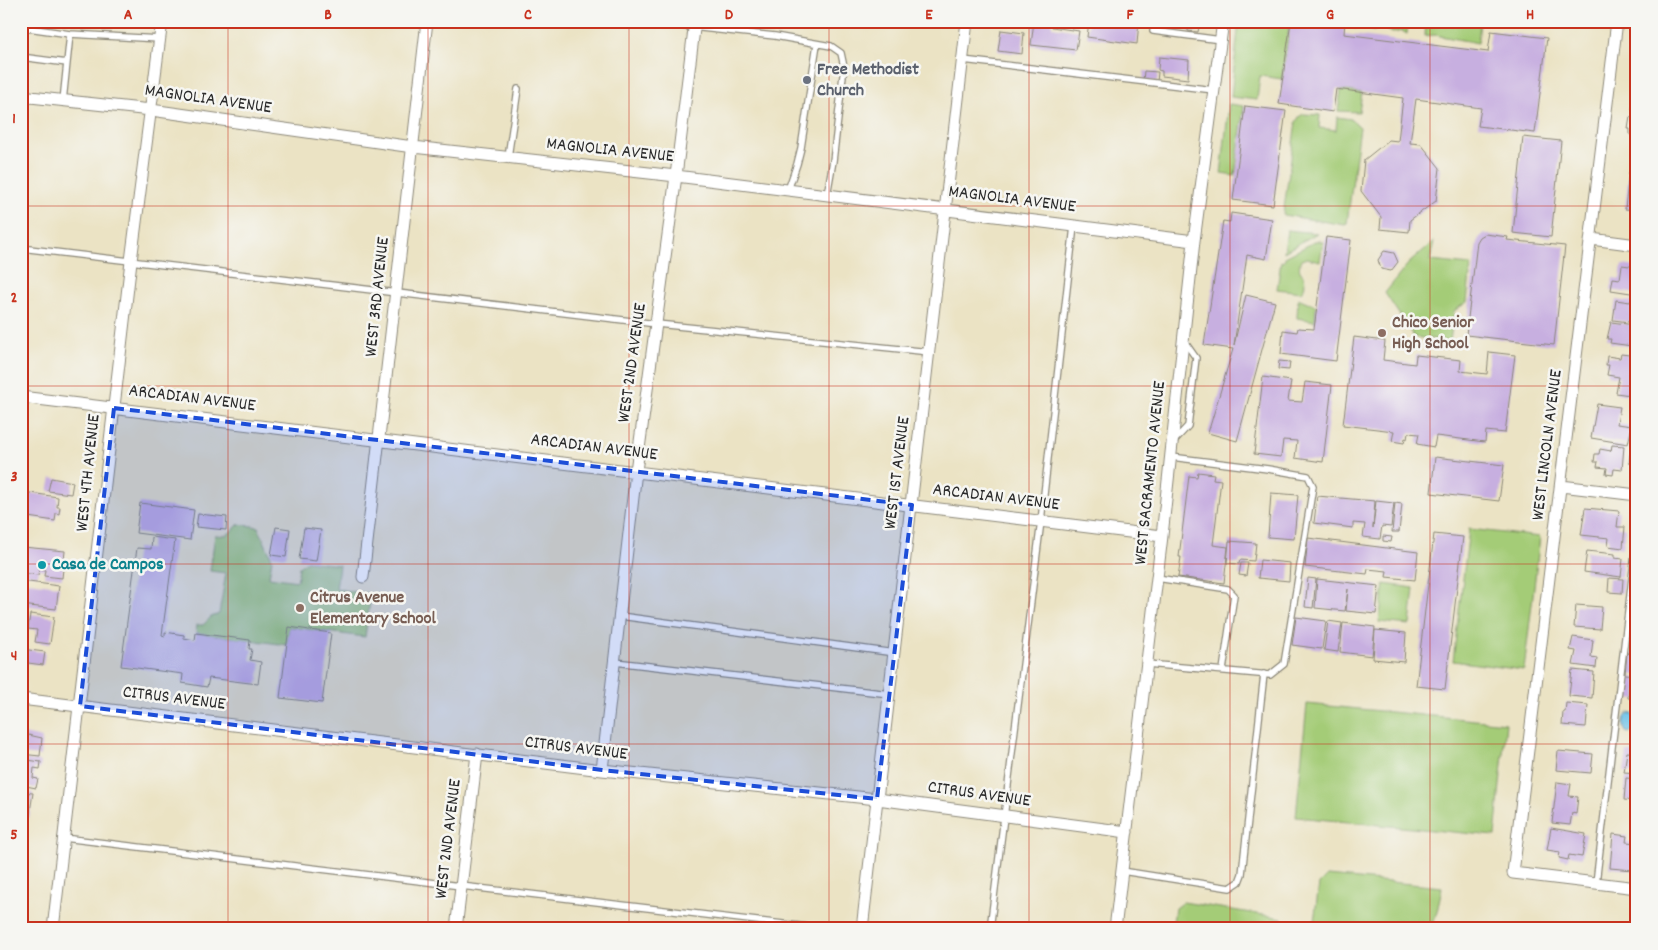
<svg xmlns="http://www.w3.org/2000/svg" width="1658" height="950" font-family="Dekko,sans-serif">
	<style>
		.green { fill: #a4cc77; stroke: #687c51 }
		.water { fill: #6cc1e8; stroke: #4c768a }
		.building { fill: #c7afe0 }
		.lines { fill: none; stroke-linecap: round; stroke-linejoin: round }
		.service-casing { stroke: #8b8778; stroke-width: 8 }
		.minor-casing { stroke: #8b8778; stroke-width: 13 }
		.service { stroke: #fff; stroke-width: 5.5 }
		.minor { stroke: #fff; stroke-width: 11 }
		.marked { fill: #1d4ed8; fill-opacity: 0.2; stroke: #1d4ed8; stroke-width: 4; stroke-dasharray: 10 6; stroke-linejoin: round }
		.grid { fill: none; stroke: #c8321e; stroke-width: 1; stroke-opacity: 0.55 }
		.worship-dot { fill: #6b7280; stroke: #f6f6f2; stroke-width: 2 }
		.education-dot { fill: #8d6e63; stroke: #f6f6f2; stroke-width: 2 }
		.culture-dot { fill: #0f9aa8; stroke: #f6f6f2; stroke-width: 2 }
		.labels { text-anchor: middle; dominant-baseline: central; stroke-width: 5; stroke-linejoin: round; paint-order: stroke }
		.worship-label { font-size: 18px; font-weight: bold; fill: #5b616d; stroke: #f6f6f2; text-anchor: start }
		.street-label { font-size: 18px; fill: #2b2b2b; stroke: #f6f6f2 }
		.education-label { font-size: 18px; font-weight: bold; fill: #785e54; stroke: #f6f6f2; text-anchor: start }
		.culture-label { font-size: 18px; font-weight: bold; fill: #0d838f; stroke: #f6f6f2; text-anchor: start }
		.neatline { fill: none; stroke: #c8321e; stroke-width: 2 }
		.grid-label { font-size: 16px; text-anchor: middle; font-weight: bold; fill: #c8321e }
	</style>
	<rect width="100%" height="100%" fill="#f6f6f2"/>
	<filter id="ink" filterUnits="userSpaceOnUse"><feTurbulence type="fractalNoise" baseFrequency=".02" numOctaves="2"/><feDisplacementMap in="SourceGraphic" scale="10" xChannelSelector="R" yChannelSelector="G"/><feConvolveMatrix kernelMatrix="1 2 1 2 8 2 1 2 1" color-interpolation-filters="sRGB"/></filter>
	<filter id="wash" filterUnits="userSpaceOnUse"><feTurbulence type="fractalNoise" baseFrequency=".0096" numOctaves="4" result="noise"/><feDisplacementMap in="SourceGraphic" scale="20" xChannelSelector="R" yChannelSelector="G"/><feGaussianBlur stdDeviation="1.12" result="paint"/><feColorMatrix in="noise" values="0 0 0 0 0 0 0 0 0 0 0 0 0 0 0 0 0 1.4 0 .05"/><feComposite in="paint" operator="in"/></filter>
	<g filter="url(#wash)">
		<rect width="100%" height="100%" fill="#ebe3c4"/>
		<path class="green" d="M1239 21H1290L1282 79 1260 76 1257 100 1231 97Z
			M1354 21H1408L1407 34 1402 31 1393 33 1381 28 1373 31 1365 27 1354 28Z
			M1426 21H1480L1478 43 1435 35 1425 36Z
			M1341 90 1362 93 1359 112 1338 111Z
			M1229 104 1244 106 1235 176 1221 174Z
			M1303 114 1320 115 1319 128 1336 130 1337 117 1351 119 1360 127 1347 223 1345 225 1283 215 1296 122 1299 117Z
			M1287 230 1317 233 1284 252Z
			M1320 239 1319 241 1323 242 1320 261 1307 258 1301 260C1299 266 1298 271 1304 276 1305 282 1306 288 1301 292L1277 289 1281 261 1284 262 1285 257Z
			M1434 241 1430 261 1471 265 1467 302 1454 311 1450 341 1414 337 1385 293 1408 264Z
			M1298 298 1316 306 1315 321 1297 318Z
			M239 524 258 527 272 559 269 577 297 581 299 567 307 561 339 565 336 589 371 594 365 637 289 627 287 645 196 633 197 625H203L211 617 219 614 226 573 210 571 215 535C228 537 230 533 239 524Z
			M1469 529 1540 537 1524 670 1453 661Z
			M1384 584 1414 588 1410 625 1379 622Z
			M1307 704 1506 723 1495 836 1296 817Z
			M1327 876 1442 887 1437 912 1431 927V929H1313L1319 884Z
			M1183 902 1282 918V929H1172L1175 908Z"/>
		<path class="water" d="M1629 713 1633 714 1635 718 1633 730 1629 733 1626 732C1622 727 1623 716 1629 713Z"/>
		<g id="blocks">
			<path class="building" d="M1034 21H1052V27L1079 31 1076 50 1031 45Z
				M1089 21H1108L1107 23 1119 24 1120 21H1139L1137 44 1087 37Z
				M1188 21H1200L1198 32 1188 31Z
				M1291 21H1345L1344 34 1488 52 1491 31 1547 38 1535 133 1478 126 1481 108 1416 99 1410 143 1421 144 1440 168 1436 201 1410 220 1409 232 1380 229 1381 217 1361 191 1364 160 1389 140 1398 141 1403 98 1336 89 1333 112 1279 104Z
				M1001 30 1024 33 1022 54 998 51Z
				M1634 41H1637V75H1633L1634 55H1632Z
				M1159 57 1189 60 1188 79 1162 76V71L1158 70Z
				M1144 71 1158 72 1157 82 1143 81Z
				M1634 97 1637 98V114H1633L1634 109H1632Z
				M1245 106 1286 111 1273 205 1233 200Z
				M1630 117 1637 118V136L1630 135V129H1628Z
				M1523 137 1561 141 1551 237 1513 233Z
				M1629 172 1637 173V210L1625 209Z
				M1231 213 1272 219 1266 259 1247 255 1234 345 1246 295 1275 302 1237 441 1208 433 1233 349 1204 345 1223 221 1230 222Z
				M1485 234 1508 237 1507 240 1565 246 1554 345 1466 335 1477 242 1480 237Z
				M1326 237 1351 240 1336 361 1281 354 1283 330 1297 332 1298 328 1314 329Z
				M1384 251 1394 253 1398 262 1391 271 1381 269 1378 260Z
				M1622 265 1637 267V294L1611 290 1613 278 1620 279Z
				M1616 300 1630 302 1631 300H1637V323L1613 320Z
				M1611 322 1635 325 1632 346 1610 343 1611 339H1607Z
				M1354 337 1385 341 1383 360 1415 364 1416 355 1461 360 1460 371 1487 374 1489 352 1515 355 1505 433 1486 431 1485 442 1436 436 1434 447 1417 444 1419 434 1408 433 1407 439 1405 438 1404 443 1392 441 1394 431 1343 425Z
				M1631 347H1637V355L1630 354Z
				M1621 354 1637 356V396L1616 393 1619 377 1607 375 1609 365H1606L1607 356 1620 358Z
				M1279 361 1290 362 1289 370 1278 369Z
				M1263 377 1291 381 1288 401 1302 402 1305 382 1332 385 1323 462 1295 458 1297 441 1283 440 1281 457 1254 454Z
				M1597 404 1620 407 1617 424 1632 426 1628 444 1591 438Z
				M1612 445 1624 446 1622 470 1614 469 1613 475 1606 474 1607 468 1597 467 1598 462H1594L1595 454H1599L1600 449 1611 451Z
				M1631 449 1637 450V464L1629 463Z
				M1435 457 1504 465 1499 501 1431 493Z
				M1198 472 1214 474 1213 479 1221 480 1213 545 1228 547 1224 583 1178 577 1181 557H1179L1189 476 1197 477Z
				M51 478 73 482 71 494 48 491Z
				M23 492 58 497 57 507H60L59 514 56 513 55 521 21 516Z
				M1271 493 1298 495 1294 539 1268 537Z
				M1317 496 1375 501 1373 528 1376 501 1394 503 1391 527 1382 526 1380 539 1363 537 1365 524 1353 523V528L1314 523Z
				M140 503 194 510 190 540 136 533Z
				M1395 503 1402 504 1399 532H1392Z
				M1585 508 1619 511 1617 527H1625L1623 548 1608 546 1609 538 1581 535Z
				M198 514 227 517 226 530 196 527Z
				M276 527 290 529 286 557 271 555Z
				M304 528 321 530 316 561 299 559Z
				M1434 534 1463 537 1445 689 1416 686Z
				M1383 536 1392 537 1391 542 1383 541Z
				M152 537 175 540 162 635 165 636V632L184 635V638L195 640 196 633 250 640 249 649H252L250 660 261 662 258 684 209 678 207 687 182 683 183 674 121 666 137 548 151 549Z
				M1308 538 1418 552 1415 580 1386 577 1387 571 1368 569 1367 574 1305 567Z
				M1229 541 1256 543 1254 561 1240 560 1239 564 1227 563Z
				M23 547 65 551 62 578 44 576 45 570 39 569 38 575 21 573Z
				M1587 551 1615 554V558L1623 559 1621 577 1584 572Z
				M1260 560 1290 563 1289 581 1258 578Z
				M1241 563H1248L1246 576 1239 575Z
				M1308 578 1316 579 1313 608 1305 607Z
				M1609 578 1623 579 1622 593 1608 592Z
				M1317 579 1379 586 1376 614 1346 611 1348 589 1345 611 1315 608Z
				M21 581 59 586 56 609 21 605Z
				M1576 605 1602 607 1600 629 1574 627Z
				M30 614 54 617 50 644 35 642 37 630 28 629Z
				M1296 617 1326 621 1322 649 1292 645Z
				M1328 621 1342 623 1338 652 1324 650Z
				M1343 623 1375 627 1372 656 1340 652Z
				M289 627 331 633 322 703 280 698Z
				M1375 630 1406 633 1404 662 1373 659Z
				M1573 637 1593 640 1591 657 1597 658 1596 668 1573 665 1576 651 1570 650Z
				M21 649 45 652 43 665 21 662Z
				M1627 653 1637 654V675L1625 674Z
				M1572 670 1594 672 1592 698 1569 696Z
				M1630 677 1637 678V699L1628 698Z
				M1566 703 1588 705 1586 727 1562 725 1563 712H1565Z
				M24 734 42 738 40 756 21 754V736L24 737Z
				M1558 751 1593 754 1591 773 1556 770Z
				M1627 752 1637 753V773L1624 772Z
				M21 759 41 762 40 769 34 768 33 778 38 779 36 788 21 785Z
				M1626 778 1637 779V801L1624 800Z
				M1557 782 1571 784 1569 796 1578 797 1576 814 1572 813 1570 825 1552 823Z
				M21 792 33 793 29 818 21 817Z
				M1551 828 1586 834 1582 857 1569 855 1568 860 1559 858 1560 852 1547 850Z
				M1613 834 1627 836 1626 842 1637 843V865H1634L1633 870 1610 868Z
				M21 855H25L22 872 21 871Z"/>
		</g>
	</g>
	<g filter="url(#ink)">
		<use href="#blocks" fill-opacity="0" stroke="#8b8778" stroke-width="1"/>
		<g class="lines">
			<defs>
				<path id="service" d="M636 21 775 36 831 46 841 53 844 67 833 161 827 195
					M21 27 70 34
					M1153 31 1221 40
					M21 57 67 63
					M963 60 1214 90
					M63 101 70 34 160 39
					M508 157 518 89
					M788 190 797 164 801 148 817 44
					M21 248 657 324 930 352
					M1173 442 1188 426 1196 358 1184 341
					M1157 578 1228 589 1234 595 1223 670
					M620 616 895 653
					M615 662 890 694
					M1147 664 1270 675 1284 664 1313 486 1308 476 1268 469 1171 457
					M64 838 461 886 826 929
					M1122 871 1230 888 1239 882 1242 874 1264 674
					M1596 883 1637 536
					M990 929 1041 521 1074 226"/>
				<path id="minor" d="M1617 21 1513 873 1637 888
					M21 96 151 110 413 147 676 176 1194 241
					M1591 239 1637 245
					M21 397 1162 536
					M1561 486 1637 495
					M363 577 427 21
					M21 699 602 770 877 799 1127 832
					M602 770 636 471 676 176 695 21
					M53 929 131 261 162 21
					M456 929 477 754
					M862 929 967 21
					M1115 929 1162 536 1194 241 1223 21"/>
			</defs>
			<use href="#service" class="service-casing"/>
			<use href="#minor" class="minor-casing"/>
			<use href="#service" class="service"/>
			<use href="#minor" class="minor"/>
		</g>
	</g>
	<path class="marked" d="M114 408 912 505 877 799 602 770 80 706Z"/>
	<path class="grid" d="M228 21V929M428 21V929M629 21V929M829 21V929M1029 21V929M1230 21V929M1430 21V929M21 206H1637M21 386H1637M21 564H1637M21 744H1637"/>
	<circle class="worship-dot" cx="807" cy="80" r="5"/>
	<g class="education-dot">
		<circle cx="1382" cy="333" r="5"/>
		<circle cx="300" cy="608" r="5"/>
	</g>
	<circle class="culture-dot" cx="42" cy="565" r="5"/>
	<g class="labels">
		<g class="worship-label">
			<text x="817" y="70">Free Methodist<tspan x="817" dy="21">Church</tspan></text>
		</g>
		<g class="street-label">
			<text transform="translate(208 100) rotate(8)">MAGNOLIA AVENUE</text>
			<text transform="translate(610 151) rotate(6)">MAGNOLIA AVENUE</text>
			<text transform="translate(1012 200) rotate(7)">MAGNOLIA AVENUE</text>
			<text transform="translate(378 297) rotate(-84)">WEST 3RD AVENUE</text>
			<text transform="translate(633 363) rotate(-82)">WEST 2ND AVENUE</text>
			<text transform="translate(192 399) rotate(7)">ARCADIAN AVENUE</text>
			<text transform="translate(1548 445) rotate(-83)">WEST LINCOLN AVENUE</text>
			<text transform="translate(594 448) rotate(7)">ARCADIAN AVENUE</text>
			<text transform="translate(89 473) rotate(-84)">WEST 4TH AVENUE</text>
			<text transform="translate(898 473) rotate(-83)">WEST 1ST AVENUE</text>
			<text transform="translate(1151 473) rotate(-84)">WEST SACRAMENTO AVENUE</text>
			<text transform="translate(996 498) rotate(7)">ARCADIAN AVENUE</text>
			<text transform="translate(174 699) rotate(7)">CITRUS AVENUE</text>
			<text transform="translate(576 749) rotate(7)">CITRUS AVENUE</text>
			<text transform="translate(979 795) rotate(8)">CITRUS AVENUE</text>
			<text transform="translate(449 839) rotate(-83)">WEST 2ND AVENUE</text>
		</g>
		<g class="education-label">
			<text x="1392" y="323">Chico Senior<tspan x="1392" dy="21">High School</tspan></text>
			<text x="310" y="598">Citrus Avenue<tspan x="310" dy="21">Elementary School</tspan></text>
		</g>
		<g class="culture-label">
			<text x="52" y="565">Casa de Campos</text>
		</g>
	</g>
	<rect width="1658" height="950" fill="none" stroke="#f6f6f2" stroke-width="55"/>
	<rect x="28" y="28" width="1602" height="894" class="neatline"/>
	<g class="grid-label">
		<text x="128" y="19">A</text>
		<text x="328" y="19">B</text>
		<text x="528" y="19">C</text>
		<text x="729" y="19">D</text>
		<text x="929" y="19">E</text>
		<text x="1130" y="19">F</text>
		<text x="1330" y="19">G</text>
		<text x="1530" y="19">H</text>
		<text x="14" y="123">1</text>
		<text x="14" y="302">2</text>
		<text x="14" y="481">3</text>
		<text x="14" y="660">4</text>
		<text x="14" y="839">5</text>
	</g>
</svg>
